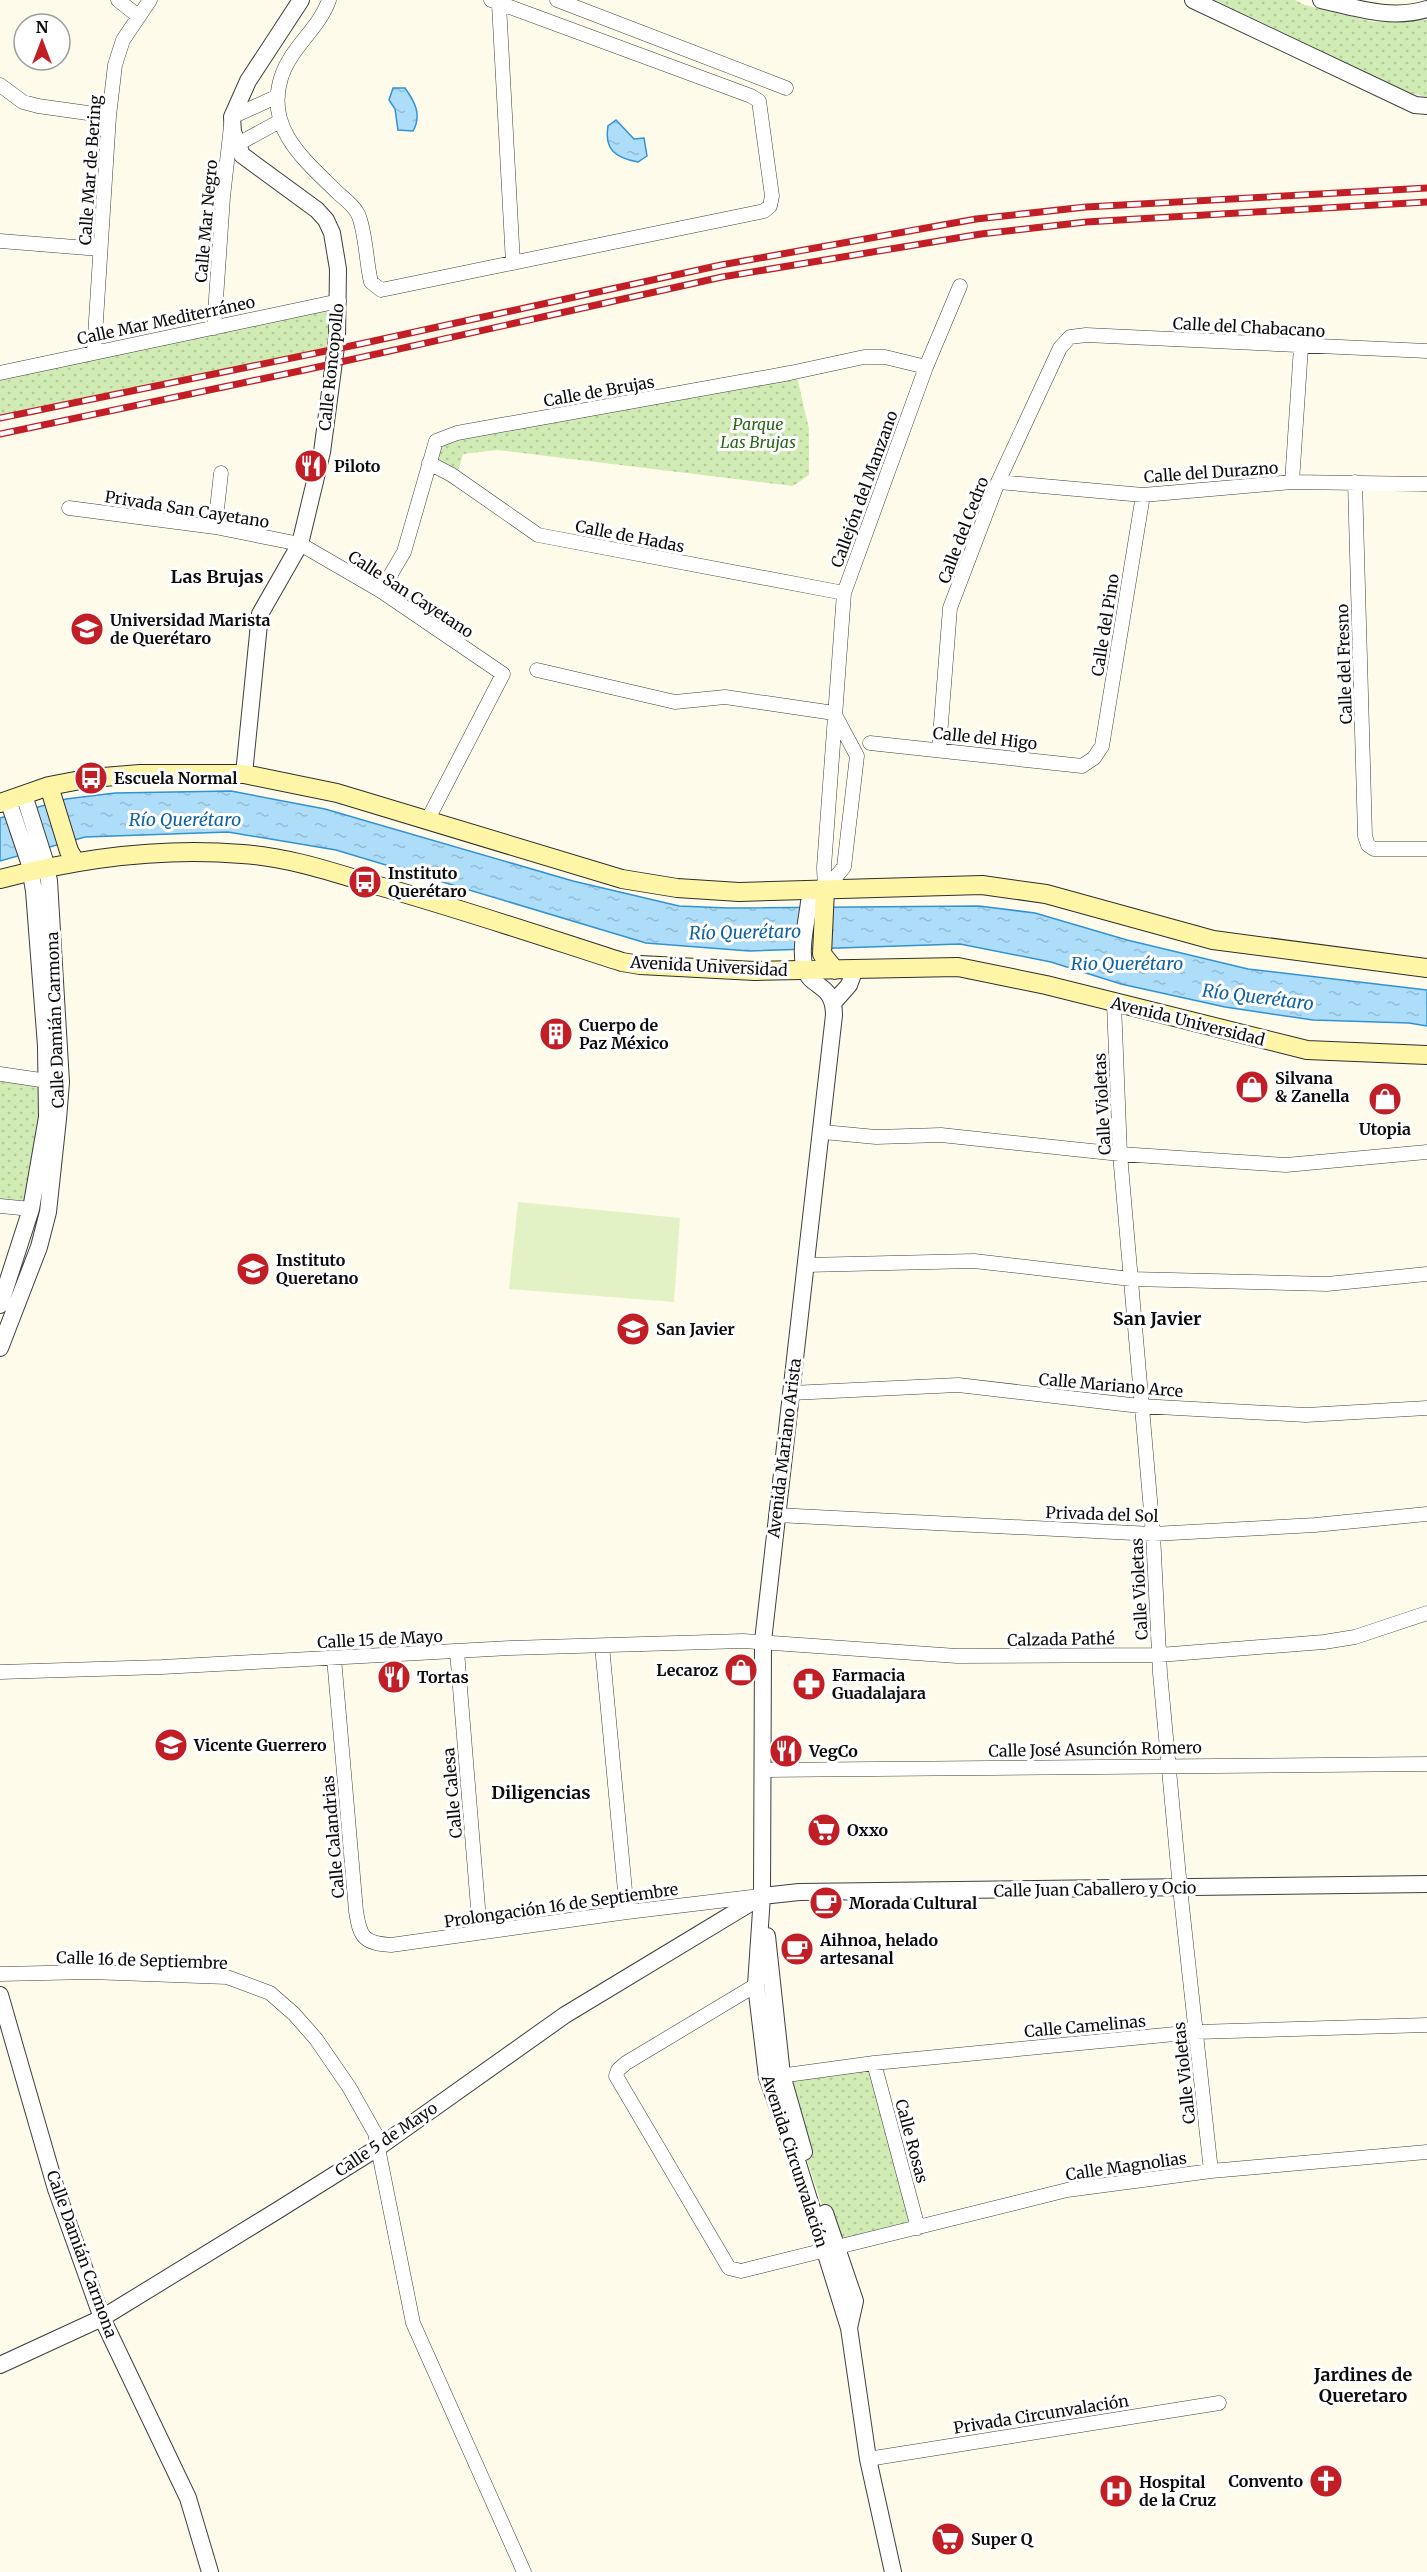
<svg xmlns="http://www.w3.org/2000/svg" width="1427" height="2572" font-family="Merriweather,serif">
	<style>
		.green { fill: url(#green-dots) }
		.pitch { fill: #e2f2c5 }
		.water { fill: url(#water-ripples); stroke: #3093d3; stroke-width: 1.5 }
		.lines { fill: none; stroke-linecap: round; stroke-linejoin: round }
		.minor-casing { stroke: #3f3f3f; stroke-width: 15 }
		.tertiary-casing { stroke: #3f3f3f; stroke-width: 18 }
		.secondary-casing { stroke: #2e2e2e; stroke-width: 20 }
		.minor { stroke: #fff; stroke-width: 14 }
		.tertiary { stroke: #fff; stroke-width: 16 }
		.secondary { stroke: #fff5a6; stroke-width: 18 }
		.rail-casing { stroke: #c21e26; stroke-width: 7 }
		.rail { stroke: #fff; stroke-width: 4.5; stroke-dasharray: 14; stroke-linecap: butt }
		.labels { text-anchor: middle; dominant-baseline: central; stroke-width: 6; stroke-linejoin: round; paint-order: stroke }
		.street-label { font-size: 16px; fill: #0c0c0c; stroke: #fff }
		.park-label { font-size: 16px; font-style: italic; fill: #2a661a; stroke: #fff }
		.poi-label { font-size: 16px; font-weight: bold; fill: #0c0c0c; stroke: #fff; text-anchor: start }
		.neighbourhood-label { font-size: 18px; font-weight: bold; fill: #0c0c0c; stroke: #fff }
		.water-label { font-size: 18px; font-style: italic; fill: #1063a3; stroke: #fff }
	</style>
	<defs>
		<pattern id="green-dots" width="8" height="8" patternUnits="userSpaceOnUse" patternTransform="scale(1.5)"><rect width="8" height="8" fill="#d0ebb3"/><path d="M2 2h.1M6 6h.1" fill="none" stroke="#b1c899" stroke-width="1.8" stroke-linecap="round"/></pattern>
		<pattern id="water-ripples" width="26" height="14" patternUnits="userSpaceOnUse" patternTransform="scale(1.5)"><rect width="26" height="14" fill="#adddf9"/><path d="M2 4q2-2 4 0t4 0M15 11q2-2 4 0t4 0" fill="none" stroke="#94bcd4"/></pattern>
	</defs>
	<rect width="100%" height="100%" fill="#fffbeb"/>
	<path class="green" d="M1215 0H1295L1305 5 1374 22 1427 20V97L1407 92Z
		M339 301 337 339 326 350 0 418V373Z
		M797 377 809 429V475L793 486 497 450 463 454 454 486 431 471 437 444Z
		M0 1081 39 1087V1116L26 1201 0 1199Z
		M874 2063 918 2228 836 2248 808 2163 782 2075Z"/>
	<path class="pitch" d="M518 1202 680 1218 674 1302 509 1289Z"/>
	<path class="water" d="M393 88H405C415 102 422 115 413 131L398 130 395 109 389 100Z
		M616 120 634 139 644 138 647 156 638 162C616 158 604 150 608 126Z
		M231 791 325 809 573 881 679 906 728 908 979 906 1035 913 1127 940 1248 969 1427 990V1026L1409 1023 1313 1020 1225 1007 1121 984 1051 962 960 944 749 951 646 943 336 850 228 832 85 837 0 861V818L66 799 115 793Z"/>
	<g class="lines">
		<defs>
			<path id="minor" d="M118 0 138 16
				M329 0C319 29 290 48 281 78 265 130 306 161 339 194 345 199 354 206 358 214 366 232 366 262 371 282L381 290 764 211 770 206 772 196 759 101 751 96 491 0
				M557 0 786 88
				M499 4 513 263
				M0 85 23 102 38 106 109 116
				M238 144 280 121
				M0 241 100 249
				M214 328 223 197 232 117 278 96
				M94 352 109 116 115 65 123 40 150 0
				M0 373 339 301
				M429 463 452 475 538 535 844 593
				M998 482 1143 495 1292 482 1427 484
				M1292 482 1301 347
				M1355 482 1365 836 1368 845 1374 849H1427
				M69 508 215 527 300 544 381 591 503 674 428 819
				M215 527 221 473
				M381 591 404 552 436 441 457 433 790 373 864 357H885L926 367
				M537 670 675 702 725 697 834 713
				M870 743 1082 766 1094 758 1102 746 1143 495
				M939 749 950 608 998 482 1060 348 1070 337 1086 335 1427 351
				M825 890 824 867 844 593 926 367 960 286
				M825 890 844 867 857 756 834 713
				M1114 1003 1120 1154 1153 1534 1160 1673 1180 1888 1211 2171
				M0 1074 54 1082
				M823 1132 876 1137 941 1135 1120 1154 1286 1165 1427 1152
				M0 1206 31 1209
				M806 1265 974 1261 1131 1279 1327 1284 1427 1274
				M791 1393 958 1385 1140 1406 1306 1415 1427 1408
				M776 1515 1153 1534 1315 1525 1427 1514
				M602 1646 627 1912
				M457 1651 480 1932
				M334 1658 356 1911C360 1937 363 1943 391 1945L627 1912 760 1896
				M0 1672 162 1667 510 1648 743 1641 957 1656 1159 1655 1324 1642 1355 1637 1427 1613
				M763 1770 1427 1764
				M0 1974 90 1972 227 1977 270 1993 294 2014 316 2039 349 2087 375 2133 413 2323 524 2572
				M756 1985 626 2063 618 2070 616 2076 729 2268 741 2271 1067 2190 1211 2171 1427 2152
				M874 2063 918 2228
				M772 2077 874 2063 1196 2032 1427 2025
				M868 2459 1219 2403"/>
			<path id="tertiary" d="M1193 0 1415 105 1427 106
				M1321 0C1356 8 1392 20 1427 9
				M244 774 260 614 300 544 322 452 337 339 338 269 332 233 326 220 317 210 242 155 233 132 232 117 248 81 301 0
				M809 902C807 922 799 949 805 969 810 988 834 983 834 1015L763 1641 762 1896 756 1985 767 2077 798 2164 849 2328 868 2459 893 2572
				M834 1002 849 985 855 969
				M0 1305 31 1209 47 1117 46 1046 34 891 29 862 8 800
				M0 1348 39 1247 48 1212 58 1119 61 1082 49 881 45 861 24 795
				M767 1936 782 2075 804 2152
				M0 1995 56 2189 102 2318 188 2498 210 2572
				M825 2213 855 2301 849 2328
				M0 2365 102 2318 275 2212 379 2147 565 2015 762 1896 799 1892 1427 1884"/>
			<path id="secondary" d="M49 786 69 851 75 861
				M0 803 49 786 91 778 140 774H244L337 793 622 879 677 888 739 892 982 885 1046 894 1213 940 1427 968
				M0 879C80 858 159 847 242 854 289 857 335 873 379 886 461 909 541 936 622 962L640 965 755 971 958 967 1046 985 1307 1050 1427 1055
				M825 890 822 954 835 970"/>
		</defs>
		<use href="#minor" class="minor-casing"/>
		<use href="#tertiary" class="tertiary-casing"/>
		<use href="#secondary" class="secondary-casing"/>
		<use href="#minor" class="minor"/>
		<use href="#tertiary" class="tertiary"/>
		<use href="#secondary" class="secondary"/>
		<defs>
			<path id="rail" d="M0 418 360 344 721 265 976 219 1086 207 1427 188
				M0 434 309 369 722 277 981 234 1086 222 1427 202"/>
		</defs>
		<use href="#rail" class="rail-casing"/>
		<use href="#rail" class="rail"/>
	</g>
	<defs>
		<symbol id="restaurant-disc" viewBox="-11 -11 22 22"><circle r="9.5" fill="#c21e26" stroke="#fff"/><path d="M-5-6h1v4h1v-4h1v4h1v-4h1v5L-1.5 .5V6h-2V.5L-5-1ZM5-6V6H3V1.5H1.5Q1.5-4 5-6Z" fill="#fff"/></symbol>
		<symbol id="university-disc" viewBox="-11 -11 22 22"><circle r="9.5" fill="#c21e26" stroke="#fff"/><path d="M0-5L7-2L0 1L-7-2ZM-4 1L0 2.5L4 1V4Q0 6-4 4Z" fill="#fff"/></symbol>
		<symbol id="bus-disc" viewBox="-11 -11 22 22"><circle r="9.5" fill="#c21e26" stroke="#fff"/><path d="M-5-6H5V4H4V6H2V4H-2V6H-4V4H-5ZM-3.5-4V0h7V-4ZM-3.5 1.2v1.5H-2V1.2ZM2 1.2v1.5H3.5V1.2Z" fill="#fff"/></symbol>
		<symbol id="building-disc" viewBox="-11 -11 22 22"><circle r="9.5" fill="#c21e26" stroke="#fff"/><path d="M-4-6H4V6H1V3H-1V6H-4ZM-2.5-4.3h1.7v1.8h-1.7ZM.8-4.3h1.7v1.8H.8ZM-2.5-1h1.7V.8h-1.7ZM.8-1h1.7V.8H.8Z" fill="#fff"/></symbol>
		<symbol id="shop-disc" viewBox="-11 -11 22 22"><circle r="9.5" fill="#c21e26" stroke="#fff"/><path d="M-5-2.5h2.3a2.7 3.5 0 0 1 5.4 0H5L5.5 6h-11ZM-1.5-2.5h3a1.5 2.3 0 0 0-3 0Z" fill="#fff"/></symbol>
		<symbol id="school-disc" viewBox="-11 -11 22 22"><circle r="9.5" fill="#c21e26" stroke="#fff"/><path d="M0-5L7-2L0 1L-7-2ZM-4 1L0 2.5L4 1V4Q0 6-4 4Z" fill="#fff"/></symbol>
		<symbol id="pharmacy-disc" viewBox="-11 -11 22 22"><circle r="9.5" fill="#c21e26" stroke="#fff"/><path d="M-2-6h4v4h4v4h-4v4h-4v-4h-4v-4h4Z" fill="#fff"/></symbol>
		<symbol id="supermarket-disc" viewBox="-11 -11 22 22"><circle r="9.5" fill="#c21e26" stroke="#fff"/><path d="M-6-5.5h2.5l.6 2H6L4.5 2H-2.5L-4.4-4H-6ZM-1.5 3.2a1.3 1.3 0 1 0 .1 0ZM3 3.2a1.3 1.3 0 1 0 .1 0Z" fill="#fff"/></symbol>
		<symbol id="cafe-disc" viewBox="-11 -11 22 22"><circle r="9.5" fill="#c21e26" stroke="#fff"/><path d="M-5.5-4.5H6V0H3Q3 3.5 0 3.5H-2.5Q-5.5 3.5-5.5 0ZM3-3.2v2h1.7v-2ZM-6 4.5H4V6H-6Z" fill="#fff"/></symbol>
		<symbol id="church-disc" viewBox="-11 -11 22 22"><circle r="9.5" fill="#c21e26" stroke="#fff"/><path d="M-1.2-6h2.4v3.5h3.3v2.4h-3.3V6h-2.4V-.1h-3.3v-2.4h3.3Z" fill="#fff"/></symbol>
		<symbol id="hospital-disc" viewBox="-11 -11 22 22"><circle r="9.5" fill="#c21e26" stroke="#fff"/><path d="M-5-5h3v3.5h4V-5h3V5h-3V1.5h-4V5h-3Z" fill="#fff"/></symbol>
	</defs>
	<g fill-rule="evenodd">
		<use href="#restaurant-disc" x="292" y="447" width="38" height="38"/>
		<use href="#university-disc" x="68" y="610" width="38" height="38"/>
		<use href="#bus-disc" x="72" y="759" width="38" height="38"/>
		<use href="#bus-disc" x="346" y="863" width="38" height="38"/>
		<use href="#building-disc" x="537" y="1015" width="38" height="38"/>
		<use href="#shop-disc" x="1233" y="1068" width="38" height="38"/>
		<use href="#shop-disc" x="1366" y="1080" width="38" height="38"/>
		<use href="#school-disc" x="234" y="1250" width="38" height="38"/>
		<use href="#school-disc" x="614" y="1310" width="38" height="38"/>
		<use href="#shop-disc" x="722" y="1651" width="38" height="38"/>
		<use href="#restaurant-disc" x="375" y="1658" width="38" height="38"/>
		<use href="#pharmacy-disc" x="790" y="1665" width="38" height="38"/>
		<use href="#school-disc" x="152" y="1726" width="38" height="38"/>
		<use href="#restaurant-disc" x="767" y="1732" width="38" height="38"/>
		<use href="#supermarket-disc" x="805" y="1811" width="38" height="38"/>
		<use href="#cafe-disc" x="807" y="1884" width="38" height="38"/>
		<use href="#cafe-disc" x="778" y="1930" width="38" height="38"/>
		<use href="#church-disc" x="1307" y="2462" width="38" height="38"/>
		<use href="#hospital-disc" x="1097" y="2472" width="38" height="38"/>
		<use href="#supermarket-disc" x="929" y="2520" width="38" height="38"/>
	</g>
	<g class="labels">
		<g class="street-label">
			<text transform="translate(90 170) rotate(-86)">Calle Mar de Bering</text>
			<text transform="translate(206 221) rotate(-85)">Calle Mar Negro</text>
			<text transform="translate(166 320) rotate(-12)">Calle Mar Mediterráneo</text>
			<text transform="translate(1249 327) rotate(3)">Calle del Chabacano</text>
			<text transform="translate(331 367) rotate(-84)">Calle Roncopollo</text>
			<text transform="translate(599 391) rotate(-10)">Calle de Brujas</text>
			<text transform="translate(1211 472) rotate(-4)">Calle del Durazno</text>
			<text transform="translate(864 489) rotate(-70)">Callejón del Manzano</text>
			<text transform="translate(187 509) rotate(9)">Privada San Cayetano</text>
			<text transform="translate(963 530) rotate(-69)">Calle del Cedro</text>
			<text transform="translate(630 536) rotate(11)">Calle de Hadas</text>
			<text transform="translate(411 594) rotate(33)">Calle San Cayetano</text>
			<text transform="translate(1105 625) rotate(-81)">Calle del Pino</text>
			<text transform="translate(1344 664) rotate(-92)">Calle del Fresno</text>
			<text transform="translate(985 738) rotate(6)">Calle del Higo</text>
			<text transform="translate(709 966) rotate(3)">Avenida Universidad</text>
			<text transform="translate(55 1020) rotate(-92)">Calle Damián Carmona</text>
			<text transform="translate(1188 1021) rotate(14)">Avenida Universidad</text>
			<text transform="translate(1102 1104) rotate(-93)">Calle Violetas</text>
			<text transform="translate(1111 1385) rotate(5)">Calle Mariano Arce</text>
			<text transform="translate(784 1448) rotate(-83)">Avenida Mariano Arista</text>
			<text transform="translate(1102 1514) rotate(2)">Privada del Sol</text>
			<text transform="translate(1139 1589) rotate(-93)">Calle Violetas</text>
			<text transform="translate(380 1639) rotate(-3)">Calle 15 de Mayo</text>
			<text transform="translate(1061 1639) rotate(-1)">Calzada Pathé</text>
			<text transform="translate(1095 1749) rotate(-1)">Calle José Asunción Romero</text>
			<text transform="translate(452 1793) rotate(-95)">Calle Calesa</text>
			<text transform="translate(333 1837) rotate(-95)">Calle Calandrias</text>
			<text transform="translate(1095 1889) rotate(-1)">Calle Juan Caballero y Ocio</text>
			<text transform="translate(561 1905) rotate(-8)">Prolongación 16 de Septiembre</text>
			<text transform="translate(142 1960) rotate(2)">Calle 16 de Septiembre</text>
			<text transform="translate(1085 2026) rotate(-5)">Calle Camelinas</text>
			<text transform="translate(1184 2073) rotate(-96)">Calle Violetas</text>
			<text transform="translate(386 2139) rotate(-34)">Calle 5 de Mayo</text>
			<text transform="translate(912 2141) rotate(75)">Calle Rosas</text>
			<text transform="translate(795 2161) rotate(72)">Avenida Circunvalación</text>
			<text transform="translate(1126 2166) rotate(-8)">Calle Magnolias</text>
			<text transform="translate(82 2254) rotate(70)">Calle Damián Carmona</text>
			<text transform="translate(1041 2414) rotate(-9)">Privada Circunvalación</text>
		</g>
		<g class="park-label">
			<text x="758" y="424">Parque<tspan x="758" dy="18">Las Brujas</tspan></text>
		</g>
		<g class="poi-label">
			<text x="334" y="466">Piloto</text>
			<text x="110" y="620">Universidad Marista<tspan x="110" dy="18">de Querétaro</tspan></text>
			<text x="114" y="778">Escuela Normal</text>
			<text x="388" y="873">Instituto<tspan x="388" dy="18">Querétaro</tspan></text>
			<text x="579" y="1025">Cuerpo de<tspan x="579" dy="18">Paz México</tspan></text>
			<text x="1275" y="1078">Silvana<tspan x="1275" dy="18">&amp; Zanella</tspan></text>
			<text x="1385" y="1129" text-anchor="middle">Utopia</text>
			<text x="276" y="1260">Instituto<tspan x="276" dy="18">Queretano</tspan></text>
			<text x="656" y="1329">San Javier</text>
			<text x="718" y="1670" text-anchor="end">Lecaroz</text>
			<text x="832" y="1675">Farmacia<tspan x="832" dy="18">Guadalajara</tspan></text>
			<text x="417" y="1677">Tortas</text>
			<text x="194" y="1745">Vicente Guerrero</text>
			<text x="809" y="1751">VegCo</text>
			<text x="847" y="1830">Oxxo</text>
			<text x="849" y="1903">Morada Cultural</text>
			<text x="820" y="1940">Aihnoa, helado<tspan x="820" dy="18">artesanal</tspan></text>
			<text x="1303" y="2481" text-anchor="end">Convento</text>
			<text x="1139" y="2482">Hospital<tspan x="1139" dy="18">de la Cruz</tspan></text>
			<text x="971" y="2539">Super Q</text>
		</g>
		<g class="neighbourhood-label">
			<text x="217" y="576">Las Brujas</text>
			<text x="1157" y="1318">San Javier</text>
			<text x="541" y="1792">Diligencias</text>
			<text x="1363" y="2374">Jardines de<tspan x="1363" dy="21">Queretaro</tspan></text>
		</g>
		<g class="water-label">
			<text x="185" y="819">Río Querétaro</text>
			<text transform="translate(745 932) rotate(-1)">Río Querétaro</text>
			<text x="1127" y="963">Rio Querétaro</text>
			<text transform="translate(1258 997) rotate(7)">Río Querétaro</text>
		</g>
	</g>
	<g transform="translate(42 42)"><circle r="28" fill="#ffffff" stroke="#9e9e9e" stroke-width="1.5"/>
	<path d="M0-4.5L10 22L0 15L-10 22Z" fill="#c21e26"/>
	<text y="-9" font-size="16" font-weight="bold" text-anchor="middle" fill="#0c0c0c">N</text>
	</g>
</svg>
